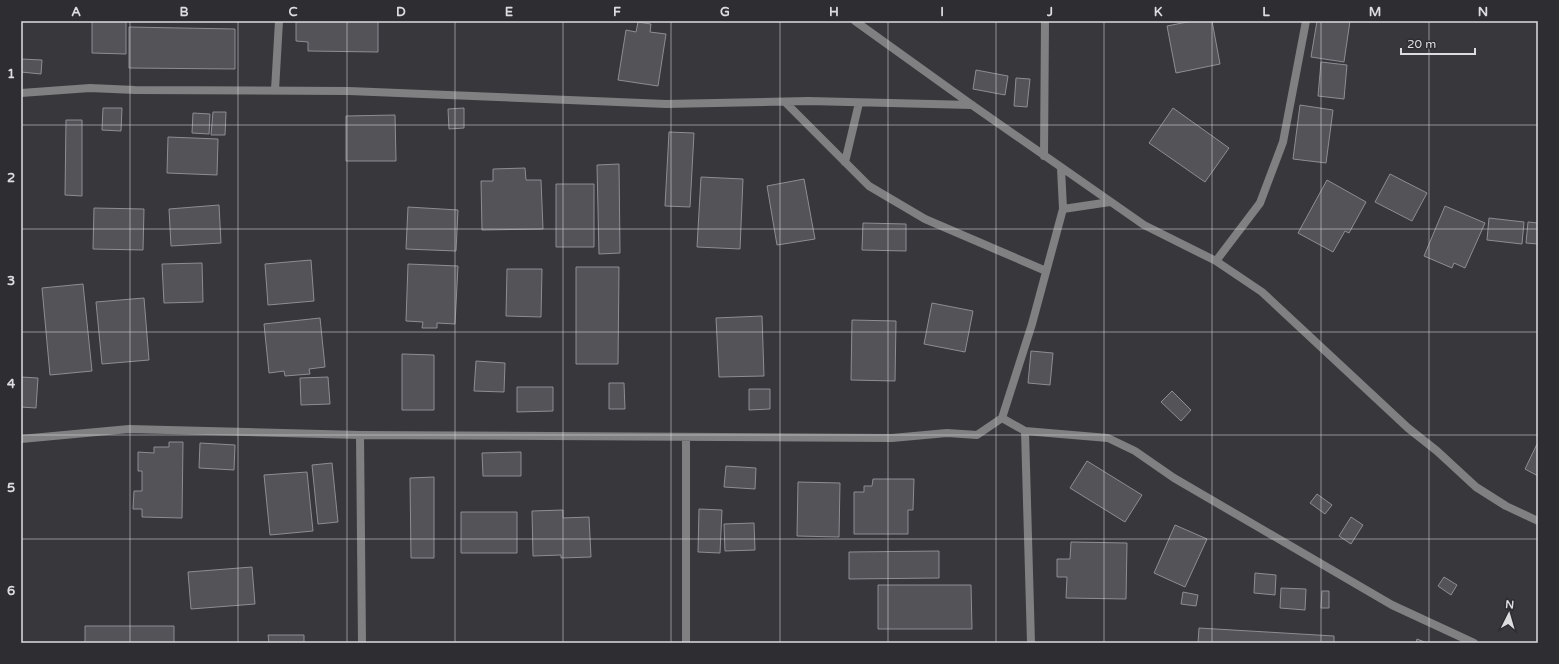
<svg xmlns="http://www.w3.org/2000/svg" width="1559" height="664" font-family="'Varela Round',sans-serif">
	<style>
		.building { fill: #545358; stroke: #8e8d93 }
		.lines { fill: none; stroke-linecap: round; stroke-linejoin: round }
		.street { stroke: #808082; stroke-width: 8 }
		.grid { fill: none; stroke: #dddde0; stroke-width: 1; stroke-opacity: 0.55 }
		.neatline { fill: none; stroke: #dddde0; stroke-width: 1.5 }
		.grid-label { font-size: 13px; text-anchor: middle; font-weight: bold; fill: #dddde0 }
	</style>
	<rect width="100%" height="100%" fill="#38373c"/>
	<path class="building" d="M92 21H126V54L92 53Z
		M309 21H378V52L308 51V42L296 41V22Z
		M1192 21H1212L1220 64 1176 73 1167 26Z
		M1317 21H1350L1344 62 1311 57Z
		M638 22 651 24 650 32 666 34 658 86 618 80 626 30 636 32Z
		M129 27 235 29V69L129 68Z
		M21 59 42 60 41 74 21 72Z
		M1321 62 1347 65 1344 99 1318 96Z
		M976 70 1008 76 1005 95 973 89Z
		M1016 78 1030 79 1027 107 1014 106Z
		M1300 105 1333 110 1326 163 1293 159Z
		M103 108H122L121 131 102 130Z
		M464 108V128L449 129 448 109Z
		M1173 108 1229 148 1205 182 1149 143Z
		M213 112H226L225 135H211Z
		M193 113 210 114 209 134 192 133Z
		M395 115 396 161H346V116Z
		M66 120H82V196L65 195Z
		M669 132 694 133 690 207 665 206Z
		M168 137 218 139 217 175 167 173Z
		M619 164 620 253 599 254 597 165Z
		M525 168 526 180H541L543 229 482 230 481 181H493V169Z
		M1390 174 1427 193 1412 221 1375 202Z
		M701 177 743 179 740 249 697 247Z
		M804 179 815 239 777 245 767 186Z
		M1327 180 1366 202 1349 233 1345 231 1333 252 1298 233Z
		M556 184H594V247H556Z
		M219 205 221 243 171 246 169 209Z
		M1445 206 1485 223 1465 268 1454 263 1452 268 1424 256Z
		M408 207 458 210 456 251 406 249Z
		M94 208 144 209 143 250 93 249Z
		M1489 218 1524 222 1522 244 1487 240Z
		M1528 222 1538 223V244L1526 243Z
		M863 223 906 224V251L862 250Z
		M311 260 314 301 268 305 265 264Z
		M202 263 203 302 164 303 162 264Z
		M408 264 458 266 455 324 437 323V328H422L423 322 406 321Z
		M576 267H619L618 364H576Z
		M507 269H542L541 317 506 316Z
		M83 284 92 371 50 375 42 288Z
		M144 298 149 360 102 364 96 302Z
		M932 303 973 311 965 352 924 344Z
		M762 316 764 376 719 377 716 318Z
		M320 318 325 367 309 369 310 374 285 376 284 371 269 373 264 324Z
		M852 320 896 321 895 381 851 380Z
		M1031 351 1053 353 1050 385 1028 383Z
		M402 354 434 355V410H402Z
		M476 361 505 363 504 392 474 391Z
		M21 377 38 378 36 408 21 407Z
		M328 377 330 404 301 405 300 378Z
		M609 383H624L625 409H609Z
		M517 387H553V411L517 412Z
		M749 389H770V409L749 410Z
		M1172 391 1191 410 1181 421 1161 402Z
		M169 442H183L182 518 142 517V509H133L134 491H142V471H138V452L154 453V447H169Z
		M1538 442V476L1525 469Z
		M200 443 235 445 234 470 199 468Z
		M521 452V476H483L482 453Z
		M1087 461 1142 495 1125 522 1070 488Z
		M332 463 338 522 318 524 312 465Z
		M726 466 756 468 755 489 724 487Z
		M307 472 313 531 270 535 264 475Z
		M434 477V558H411L410 478Z
		M873 479H914L913 510H908V534H854V492H864V486H872Z
		M798 482 840 483 839 537 797 536Z
		M1317 494 1332 505 1325 514 1310 503Z
		M699 509 722 510 720 553 698 552Z
		M563 510V518L589 517 591 557 561 558V555L533 556 532 511Z
		M461 512H517V553H461Z
		M1351 517 1363 525 1351 544 1339 536Z
		M754 523 755 550 725 551 724 524Z
		M1175 525 1207 539 1185 587 1154 573Z
		M1071 542 1127 543 1126 599 1066 598 1067 577H1057V559H1070Z
		M939 551V578L849 579V552Z
		M252 567 255 604 191 609 188 572Z
		M1255 573 1276 575 1275 595 1254 593Z
		M1444 577 1457 585 1451 595 1438 586Z
		M878 585H971L972 629H878Z
		M1281 588 1306 589 1305 610 1280 608Z
		M1322 591H1329V608H1321Z
		M1183 592 1198 595 1196 606 1181 604Z
		M85 626H174V643H85Z
		M1199 628 1334 636V643H1198Z
		M268 635H304V643H269Z
		M1417 639 1427 643H1416Z"/>
	<g class="lines">
		<path class="street" d="M855 21 972 105 1144 225 1216 261 1262 292 1408 428 1437 451 1476 487 1506 506 1538 521
			M275 90 279 21
			M21 93 90 88 135 90 349 91 666 104 808 101 972 105
			M785 102 869 186 925 219 1046 271
			M1044 156 1045 21
			M845 162 859 103
			M1063 209 1110 202
			M1216 261 1260 203 1283 142 1306 21
			M1002 418 1032 324 1063 209 1061 168
			M1025 431 1031 643
			M360 435 362 643
			M21 439 129 429 360 435 892 438 947 433 977 435 1002 418 1025 431 1108 438 1135 451 1174 478 1392 605 1474 643
			M686 643V437"/>
	</g>
	<path class="grid" d="M130 21V643M238 21V643M347 21V643M455 21V643M563 21V643M671 21V643M780 21V643M888 21V643M996 21V643M1104 21V643M1212 21V643M1321 21V643M1429 21V643M21 125H1538M21 229H1538M21 332H1538M21 435H1538M21 539H1538"/>
	<rect width="1559" height="664" fill="none" stroke="#2d2d32" stroke-width="44"/>
	<g transform="translate(1509 614) rotate(5)" stroke="#2d2d32" stroke-width="3" paint-order="stroke">
	<path d="M0-3L7 15L0 10L-7 15Z" fill="#dddde0"/>
	<text y="-6" font-size="11" font-weight="bold" text-anchor="middle" fill="#dddde0">N</text>
	</g>
	<path d="M1401 48v6h74v-6" fill="none" stroke="#dddde0" stroke-width="2"/>
	<text x="1407" y="48" font-size="12" fill="#dddde0" stroke="#2d2d32" stroke-width="3" paint-order="stroke">20 m</text>
	<rect x="22" y="22" width="1515" height="620" class="neatline"/>
	<g class="grid-label">
		<text x="76" y="16">A</text>
		<text x="184" y="16">B</text>
		<text x="293" y="16">C</text>
		<text x="401" y="16">D</text>
		<text x="509" y="16">E</text>
		<text x="617" y="16">F</text>
		<text x="725" y="16">G</text>
		<text x="834" y="16">H</text>
		<text x="942" y="16">I</text>
		<text x="1050" y="16">J</text>
		<text x="1158" y="16">K</text>
		<text x="1266" y="16">L</text>
		<text x="1375" y="16">M</text>
		<text x="1483" y="16">N</text>
		<text x="11" y="78">1</text>
		<text x="11" y="182">2</text>
		<text x="11" y="285">3</text>
		<text x="11" y="388">4</text>
		<text x="11" y="492">5</text>
		<text x="11" y="595">6</text>
	</g>
</svg>
